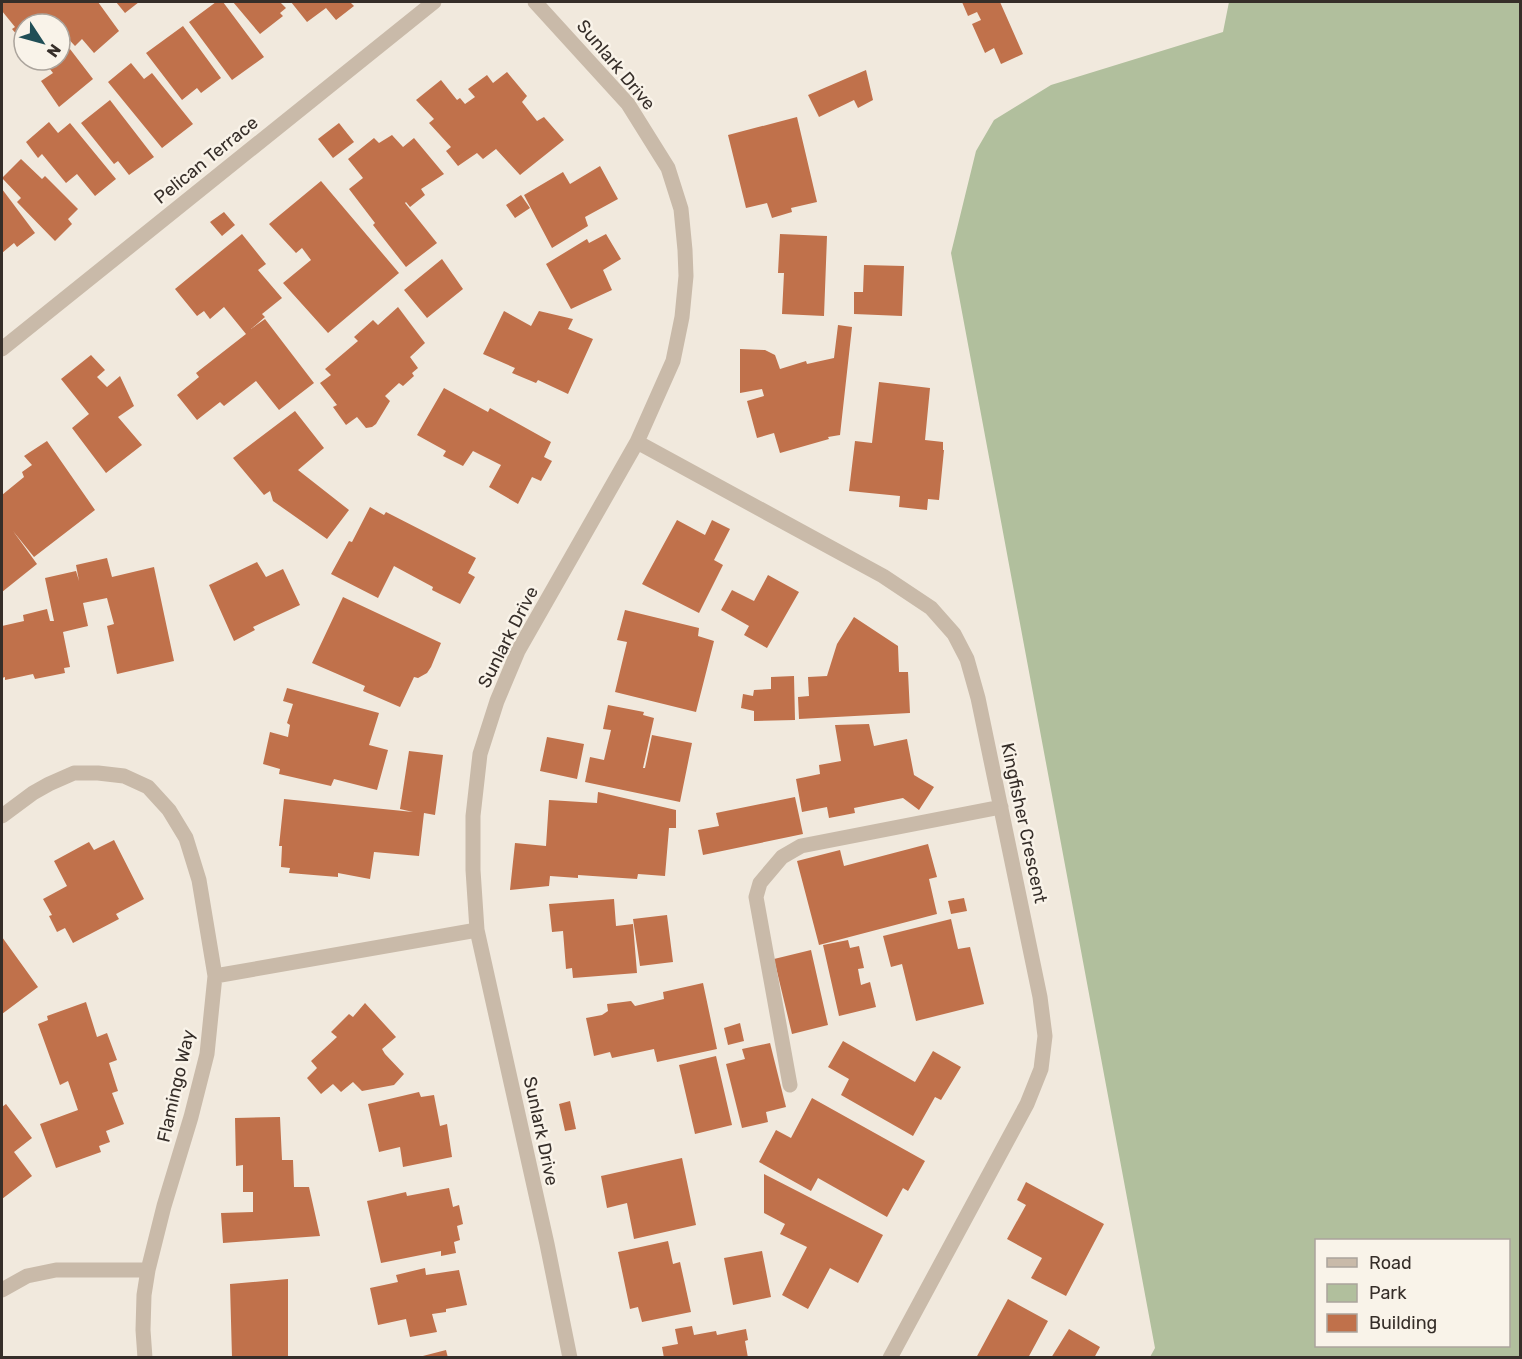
<svg xmlns="http://www.w3.org/2000/svg" width="1522" height="1359" font-family="Rubik,sans-serif">
	<style>
		.green { fill: #b1bf9d; fill-rule: evenodd }
		.building { fill: #c0714b }
		.lines { fill: none; stroke-linecap: round; stroke-linejoin: round }
		.minor { stroke: #c9baa9; stroke-width: 15 }
		.labels { text-anchor: middle; dominant-baseline: central; stroke-width: 5; stroke-linejoin: round; paint-order: stroke }
		.street-label { font-size: 18px; fill: #362e29; stroke: #f9f3e9 }
	</style>
	<rect width="100%" height="100%" fill="#f1e9dd"/>
	<path class="green" d="M1229 2H1520V1357H1150L1155 1348 951 253 976 151 994 120 1051 85 1223 32ZM1316 1240H1508V1346H1316Z"/>
	<path class="building" d="M2 2H98L119 31 94 53 82 39 75 46 62 32 60 35V24H24V43L12 29 15 27 2 11Z
		M116 2H139L125 13Z
		M216 2H223L264 57 232 80 189 22Z
		M233 2H280L286 8 280 13 283 16 260 34Z
		M291 2H350L354 6 336 20 326 8 307 22Z
		M962 2H1000L1023 54 1001 64 994 48 985 53 972 24 981 20 977 12 968 16Z
		M183 26 221 78 201 93 197 88 182 100 146 53Z
		M60 36 93 79 59 107 41 81 53 73 43 60H60Z
		M131 63 144 79 152 73 193 124 162 148 108 82Z
		M866 70 873 100 858 108 854 100 819 117 808 95Z
		M507 72 527 96 522 102 537 121 544 117 564 140 520 175 496 149 483 159 477 153 458 166 446 151 451 147 429 123 434 119 416 100 441 80 457 100 460 98 465 104 475 97 468 89 487 75 493 83Z
		M110 100 154 157 129 175 118 161 114 164 81 123Z
		M797 117 817 202 791 208 792 212 772 218 767 203 746 208 728 135Z
		M49 122 58 133 70 123 116 179 95 196 77 174 66 183 42 154 38 158 26 142Z
		M339 123 354 142 333 158 318 139Z
		M392 135 403 147 414 138 444 174 421 189 425 195 410 207 406 202 405 203 437 243 406 267 373 225 375 223 349 189 363 178 348 159 374 138 379 143Z
		M21 159 42 179 45 176 78 209 68 219 72 224 55 241 17 202 21 198 2 178Z
		M600 166 618 199 585 217 588 226 552 248 524 195 563 172 570 184Z
		M321 181 399 273 328 333 283 283 311 260 302 248 296 253 269 224Z
		M2 189 35 233 17 247 14 243 2 253Z
		M521 195 530 208 515 218 506 205Z
		M224 212 235 225 222 236 210 222Z
		M242 234 266 264 258 270 282 298 262 314 265 317 251 329 265 319 314 383 279 410 256 381 224 406 220 402 197 420 177 395 199 377 196 373 246 334 224 307 210 319 204 311 197 316 175 289Z
		M606 234 621 259 603 270 612 290 571 309 546 264 587 239 589 243Z
		M780 234 827 236 824 316 782 314 784 273H778Z
		M442 259 463 289 427 318 404 290Z
		M864 265 904 266 902 316 854 314V292H863Z
		M398 307 425 343 410 357 418 368 412 373 414 376 403 386 399 383 385 396 390 401 376 424 372 427 366 428 357 417 346 425 333 407 337 405 320 383 331 375 325 369 358 341 354 337 373 320 378 325Z
		M504 311 531 326 539 311 573 319 568 329 593 339 568 394 538 380 536 383 512 373 515 368 483 354Z
		M838 325 852 327 840 435 828 437 829 439 780 453 774 433 757 438 747 401 764 396 762 389 740 393V349L765 350 775 355 780 369 806 361 807 364 834 358Z
		M91 355 105 370 97 377 107 387 120 376 134 406 118 417 142 445 106 473 72 428 89 414 61 379Z
		M879 382 930 388 925 440 943 442V450H944L939 500 928 499 927 510 899 507 900 496 849 491 855 441 872 443Z
		M444 388 488 412 490 408 551 442 544 457 552 461 541 481 532 477 518 504 489 487 501 465 473 451 463 466 443 456 446 451 417 435Z
		M295 411 324 448 298 470 349 510 327 539 273 501 270 491 264 495 233 458Z
		M47 441 95 510 34 557 13 531 37 564 2 592V495L24 477 22 472 32 465 24 456Z
		M370 507 384 515 386 512 476 558 468 573 475 577 460 604 432 590 433 587 394 566 378 598 331 574 349 541 352 542Z
		M677 520 705 535 712 520 730 529 714 560 723 565 699 613 642 584Z
		M107 558 112 577 154 567 174 661 117 674 107 626 114 624 107 598 83 603 88 626 63 632 70 667 64 668 65 673 35 679 33 674 5 680V677L2 678V626L24 621 23 615 47 609 50 621H54L45 578 76 571 79 581 76 565Z
		M257 562 266 577 283 569 300 605 253 627 255 630 234 641 209 585Z
		M768 575 799 592 767 648 744 635 749 626 721 610 732 590 754 601Z
		M343 597 441 643 431 667 427 673 418 678 414 677 400 707 363 691 365 686 312 663Z
		M625 610 699 628 698 636 714 641 696 712 615 692 627 642 617 640Z
		M854 617 898 646 899 672H908L910 713 799 719 798 697 809 696 808 677 827 676 837 644Z
		M794 676 795 720 754 721V711L741 708 743 694 753 696 754 690 771 689V677Z
		M287 688 379 713 369 745 388 750 377 790 334 779 331 786 279 774 280 769 263 764 270 732 288 737 290 725 287 723 293 704 283 701Z
		M608 705 644 712 643 715 654 718 643 768H645L652 735 692 743 680 802 585 782 590 757 604 760 611 730 603 729Z
		M869 724 874 746 907 739 914 775 934 787 919 810 903 798 854 808 855 813 829 818 827 807 802 812 796 779 820 774 819 765 841 761 835 725Z
		M547 737 584 744 577 779 540 771Z
		M409 751 443 755 435 815 424 813 419 856 374 852 370 879 338 873V877L289 873 290 868 281 867 282 846H279L284 799 413 812 400 809Z
		M598 792 676 810V828H669L665 876 638 874 637 879 578 875V878L550 876 549 886 510 890 515 843 546 846 549 800 597 803Z
		M795 797 803 834 703 855 698 830 719 826 716 813Z
		M114 840 144 899 116 914 119 919 73 943 65 928 57 932 49 916 52 915 43 899 67 886 54 861 89 842 94 850Z
		M928 844 937 877 929 879 937 914 819 945 797 861 840 850 844 866Z
		M964 898 967 911 951 914 948 901Z
		M614 899 616 926 633 924 637 973 573 978 572 968 566 969 563 931 552 932 549 904Z
		M667 915 673 962 640 966 633 919Z
		M951 919 958 949 970 947 984 1004 916 1021 902 964 891 967 883 936Z
		M2 937 38 987 2 1014Z
		M848 940 850 948 859 946 864 968 858 969 861 985 870 982 876 1007 839 1016 823 945Z
		M811 950 828 1025 792 1034 774 959Z
		M703 983 717 1049 657 1062 654 1049 612 1058 610 1052 594 1056 586 1018 602 1015 608 1011 607 1004 631 1001 635 1006 664 999 663 992Z
		M86 1002 97 1037 107 1033 117 1060 109 1063 118 1091 112 1093 124 1124 106 1131 110 1142 99 1146 101 1152 56 1168 40 1124 78 1110 68 1081 60 1085 38 1024 48 1020 47 1016Z
		M365 1003 396 1037 382 1049 385 1054 404 1074 394 1085 362 1091 353 1082 341 1092 333 1084 321 1094 307 1078 317 1068 311 1061 337 1037 331 1032 349 1014 353 1017Z
		M740 1023 744 1041 728 1045 724 1028Z
		M843 1041 915 1082 933 1051 961 1067 941 1100 935 1097 913 1136 841 1095 849 1079 828 1067Z
		M770 1043 786 1107 766 1112 768 1122 742 1128 726 1064 745 1059 742 1049Z
		M716 1056 732 1125 695 1134 679 1065Z
		M419 1092 421 1097 434 1095 440 1126 447 1124 452 1157 403 1167 400 1147 379 1152 368 1104Z
		M812 1098 925 1161 908 1191 903 1188 887 1217 818 1178 811 1191 759 1162 776 1130 791 1138Z
		M570 1101 576 1129 565 1131 559 1104Z
		M6 1104 32 1138 14 1152 32 1176 2 1199V1107Z
		M280 1117 282 1160H293L294 1187H309L320 1236 223 1243 221 1213 253 1212V1192H243V1165L236 1166 235 1118Z
		M682 1158 696 1225 634 1239 627 1203 607 1208 601 1176Z
		M764 1174 883 1235 858 1283 830 1268 808 1309 782 1295 807 1247 780 1234 785 1224 764 1213Z
		M1026 1182 1104 1224 1066 1296 1031 1278 1042 1258 1007 1239 1026 1205 1017 1200Z
		M449 1188 453 1207 459 1205 463 1224 457 1226 460 1240 454 1242 456 1253 441 1256V1251L381 1263 367 1201 406 1192 407 1196Z
		M668 1241 673 1264 680 1262 691 1312 642 1322 638 1307 630 1309 618 1252Z
		M762 1251 771 1297 733 1305 724 1258Z
		M425 1268 426 1275 459 1270 467 1305 446 1309V1312L432 1314 437 1332 410 1337 406 1319 378 1325 370 1288 398 1282 396 1275Z
		M288 1279V1358H232L230 1284Z
		M1008 1299 1048 1321 1028 1358H976Z
		M692 1326 694 1335 716 1331 717 1335 746 1329 748 1340 745 1341 748 1358H664L662 1347 678 1344 675 1329Z
		M1069 1329 1100 1347 1094 1358H1051Z
		M446 1350 448 1358H419V1357Z"/>
	<g class="lines">
		<path class="minor" d="M535 2 628 104 668 168 681 209 685 250 686 276 682 317 673 361 637 442 518 651 497 701 480 754 473 816V870L477 930 547 1244 570 1358
			M2 349 434 2
			M637 442 883 576 931 608 954 634 967 659 978 698 1040 997 1045 1036 1041 1069 1027 1104 890 1358
			M2 816 33 793 49 784 74 773H98L124 776 148 787 169 810 186 838 199 880 215 976 207 1054 191 1117 164 1206 148 1270 144 1295 143 1330 145 1358
			M215 976 477 930
			M790 1085 756 897 760 883 782 857 801 846 1001 807
			M2 1290 27 1276 56 1270H148"/>
	</g>
	<g class="labels">
		<g class="street-label">
			<text transform="translate(616 65) rotate(50)">Sunlark Drive</text>
			<text transform="translate(206 160) rotate(-39)">Pelican Terrace</text>
			<text transform="translate(508 637) rotate(-63)">Sunlark Drive</text>
			<text transform="translate(1024 823) rotate(78)">Kingfisher Crescent</text>
			<text transform="translate(176 1086) rotate(-77)">Flamingo Way</text>
			<text transform="translate(541 1131) rotate(78)">Sunlark Drive</text>
		</g>
	</g>
	<rect width="1522" height="1359" fill="none" stroke="#362e29" stroke-width="6"/>
	<rect x="1315" y="1239" width="195" height="108" fill="#f9f3e9" stroke="#aba49c" stroke-width="1.5"/>
	<rect x="1327" y="1258" width="30" height="9" fill="#c9baa9" stroke="#aba49c" stroke-width="1.5"/>
	<text x="1369" y="1269" font-size="18" fill="#362e29">Road</text>
	<rect x="1327" y="1284" width="30" height="18" fill="#b1bf9d" stroke="#aba49c" stroke-width="1.5"/>
	<text x="1369" y="1299" font-size="18" fill="#362e29">Park</text>
	<rect x="1327" y="1314" width="30" height="18" fill="#c0714b" stroke="#aba49c" stroke-width="1.5"/>
	<text x="1369" y="1329" font-size="18" fill="#362e29">Building</text>
	<g transform="translate(42 42) rotate(126)"><circle r="28" fill="#f9f3e9" stroke="#aba49c" stroke-width="1.5"/>
	<path d="M0-4.5L10 22L0 15L-10 22Z" fill="#204e56"/>
	<text y="-9" font-size="16" font-weight="bold" text-anchor="middle" fill="#362e29">N</text>
	</g>
</svg>
